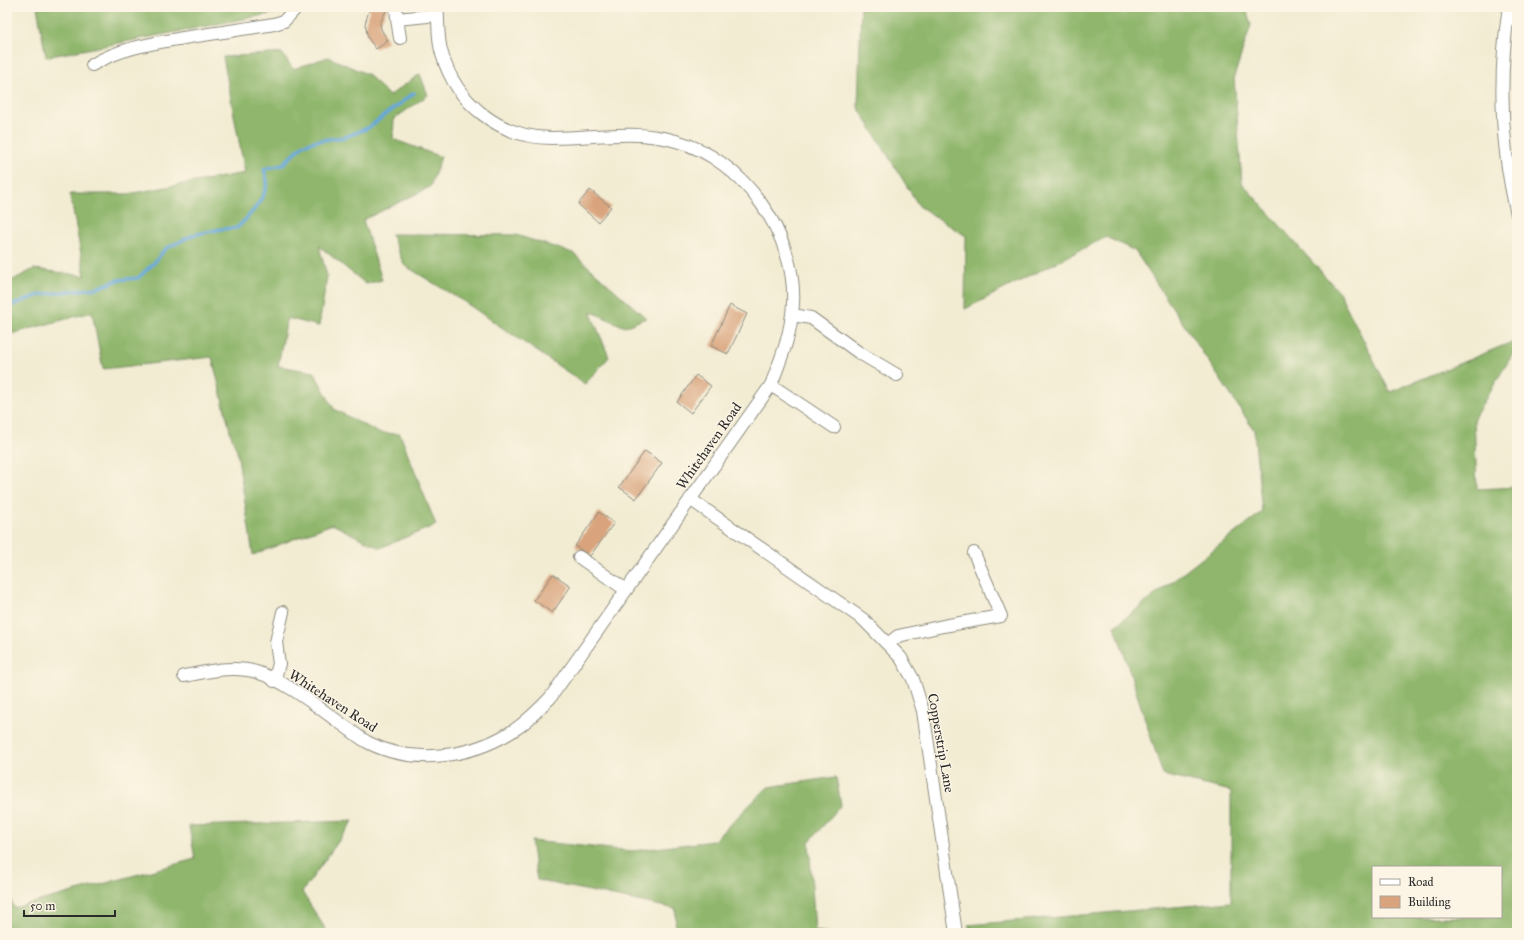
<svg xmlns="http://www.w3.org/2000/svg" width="1524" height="940" font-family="'IM FELL Great Primer',serif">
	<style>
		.forest { fill: #8fb66c; stroke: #5d704c; fill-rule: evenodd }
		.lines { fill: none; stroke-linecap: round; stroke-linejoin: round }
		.stream { stroke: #66a7d9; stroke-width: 3.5 }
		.building { fill: #d9a47d }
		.minor-casing { stroke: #8e8c7f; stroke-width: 14 }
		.minor { stroke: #fff; stroke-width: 12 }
		.labels { text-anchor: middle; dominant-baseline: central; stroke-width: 3; stroke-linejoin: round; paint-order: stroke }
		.street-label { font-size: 14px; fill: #2b2b2b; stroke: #fcf5e5 }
	</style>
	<rect width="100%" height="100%" fill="#fcf5e5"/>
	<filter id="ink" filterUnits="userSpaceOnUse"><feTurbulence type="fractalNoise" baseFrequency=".025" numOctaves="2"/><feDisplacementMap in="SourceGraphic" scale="8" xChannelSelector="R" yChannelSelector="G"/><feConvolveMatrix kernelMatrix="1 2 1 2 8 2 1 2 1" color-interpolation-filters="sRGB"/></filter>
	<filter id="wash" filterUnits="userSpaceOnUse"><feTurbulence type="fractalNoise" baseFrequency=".012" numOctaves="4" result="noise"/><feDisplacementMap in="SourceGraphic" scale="16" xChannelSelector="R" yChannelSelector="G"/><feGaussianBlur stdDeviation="0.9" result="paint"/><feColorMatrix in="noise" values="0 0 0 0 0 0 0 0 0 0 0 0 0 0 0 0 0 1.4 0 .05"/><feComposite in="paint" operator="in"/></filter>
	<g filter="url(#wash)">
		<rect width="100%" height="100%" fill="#f2ecd3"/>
		<path class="forest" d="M37 7H283L280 12 46 57Z
			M861 7H1246L1251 25 1234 77 1242 183 1339 292 1390 392 1517 340V347L1474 418 1477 489 1517 487V933H973L968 925 1231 902V791L1163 775 1115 626 1262 512 1254 430 1135 251 1106 237 965 309 966 236 919 206 858 107ZM1373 867H1501V917H1373Z
			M282 53 293 69 328 57 369 75 389 96 420 74 428 95 394 119 393 139 441 157 430 187 363 220 382 280 366 284 319 246 327 276 319 326 287 318 278 366 314 372 334 409 379 433 400 434 436 525 380 548 332 524 253 555 237 451 231 435 212 357 103 369 92 312 7 335V283L34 269 85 276 70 194H128L245 173 223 57Z
			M391 234 516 235 573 253 646 318 625 327 590 311 609 357 585 384 466 303 404 265Z
			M836 777 841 805 809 842 815 931 829 933H675L676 909 537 880 531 841 632 851 713 841 768 787Z
			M353 821 302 892 328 933H7V889L14 908 195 859 189 826Z"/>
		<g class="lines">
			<path class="stream" d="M7 307 39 295 97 288 118 280 138 278 154 263 165 249 193 235 221 229 237 228C249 216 263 202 267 184 268 180 265 174 264 169L282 165 303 145 315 141 345 137 368 128 414 93"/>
		</g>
		<g id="blocks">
			<path class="building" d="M370 7H388L380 23 381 29 388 41 376 49 368 38 365 24Z
				M590 190 611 207 598 222 578 204Z
				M730 305 747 314 728 354 711 346Z
				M696 375 711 386 691 413 677 402Z
				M645 451 662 463 636 499 619 487Z
				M599 512 614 523 590 556 575 546Z
				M553 574 571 586 552 613 534 600Z"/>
		</g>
	</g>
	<g filter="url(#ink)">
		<use href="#blocks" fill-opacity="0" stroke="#8e8c7f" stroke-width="1"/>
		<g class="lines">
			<defs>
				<path id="minor" d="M396 7 397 19
					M1509 7C1498 78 1500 144 1517 214
					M400 38 397 19 438 15
					M92 65C121 47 156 43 189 37 217 33 245 29 274 24L284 21 297 7
					M792 315 811 318 858 352 897 375
					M771 385 834 427
					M690 499 864 620 901 658 913 679 923 711 956 933
					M579 557 626 590
					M888 644 898 636 943 626 1001 616 974 553
					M184 676C207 672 232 665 256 672 289 682 318 708 346 727 353 732 361 739 369 743 413 765 469 758 511 732 526 723 537 711 550 698L771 385C782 356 791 335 793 304 797 235 743 159 676 141 632 129 595 138 552 138 500 138 456 103 442 54 437 39 439 22 437 7
					M274 681 279 664 276 642 283 612"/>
			</defs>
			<use href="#minor" class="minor-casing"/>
			<use href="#minor" class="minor"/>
		</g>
	</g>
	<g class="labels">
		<g class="street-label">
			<text transform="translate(709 446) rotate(-55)">Whitehaven Road</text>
			<text transform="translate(333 701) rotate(33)">Whitehaven Road</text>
			<text transform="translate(941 743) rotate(80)">Copperstrip Lane</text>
		</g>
	</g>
	<rect width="1524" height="940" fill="none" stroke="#fcf5e5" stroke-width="24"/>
	<rect x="1372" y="866" width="130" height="52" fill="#fcf5e5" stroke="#a8a49b"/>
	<rect x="1380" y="879" width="20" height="6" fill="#ffffff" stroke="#a8a49b"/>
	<text x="1408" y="886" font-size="12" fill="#2b2b2b">Road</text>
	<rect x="1380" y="896" width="20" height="12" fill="#d9a47d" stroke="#a8a49b"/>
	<text x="1408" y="906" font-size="12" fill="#2b2b2b">Building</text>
	<path d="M24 910v6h91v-6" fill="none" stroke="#2b2b2b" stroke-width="2"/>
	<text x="30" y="910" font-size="12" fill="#2b2b2b" stroke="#fcf5e5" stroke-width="3" paint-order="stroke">50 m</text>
</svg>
